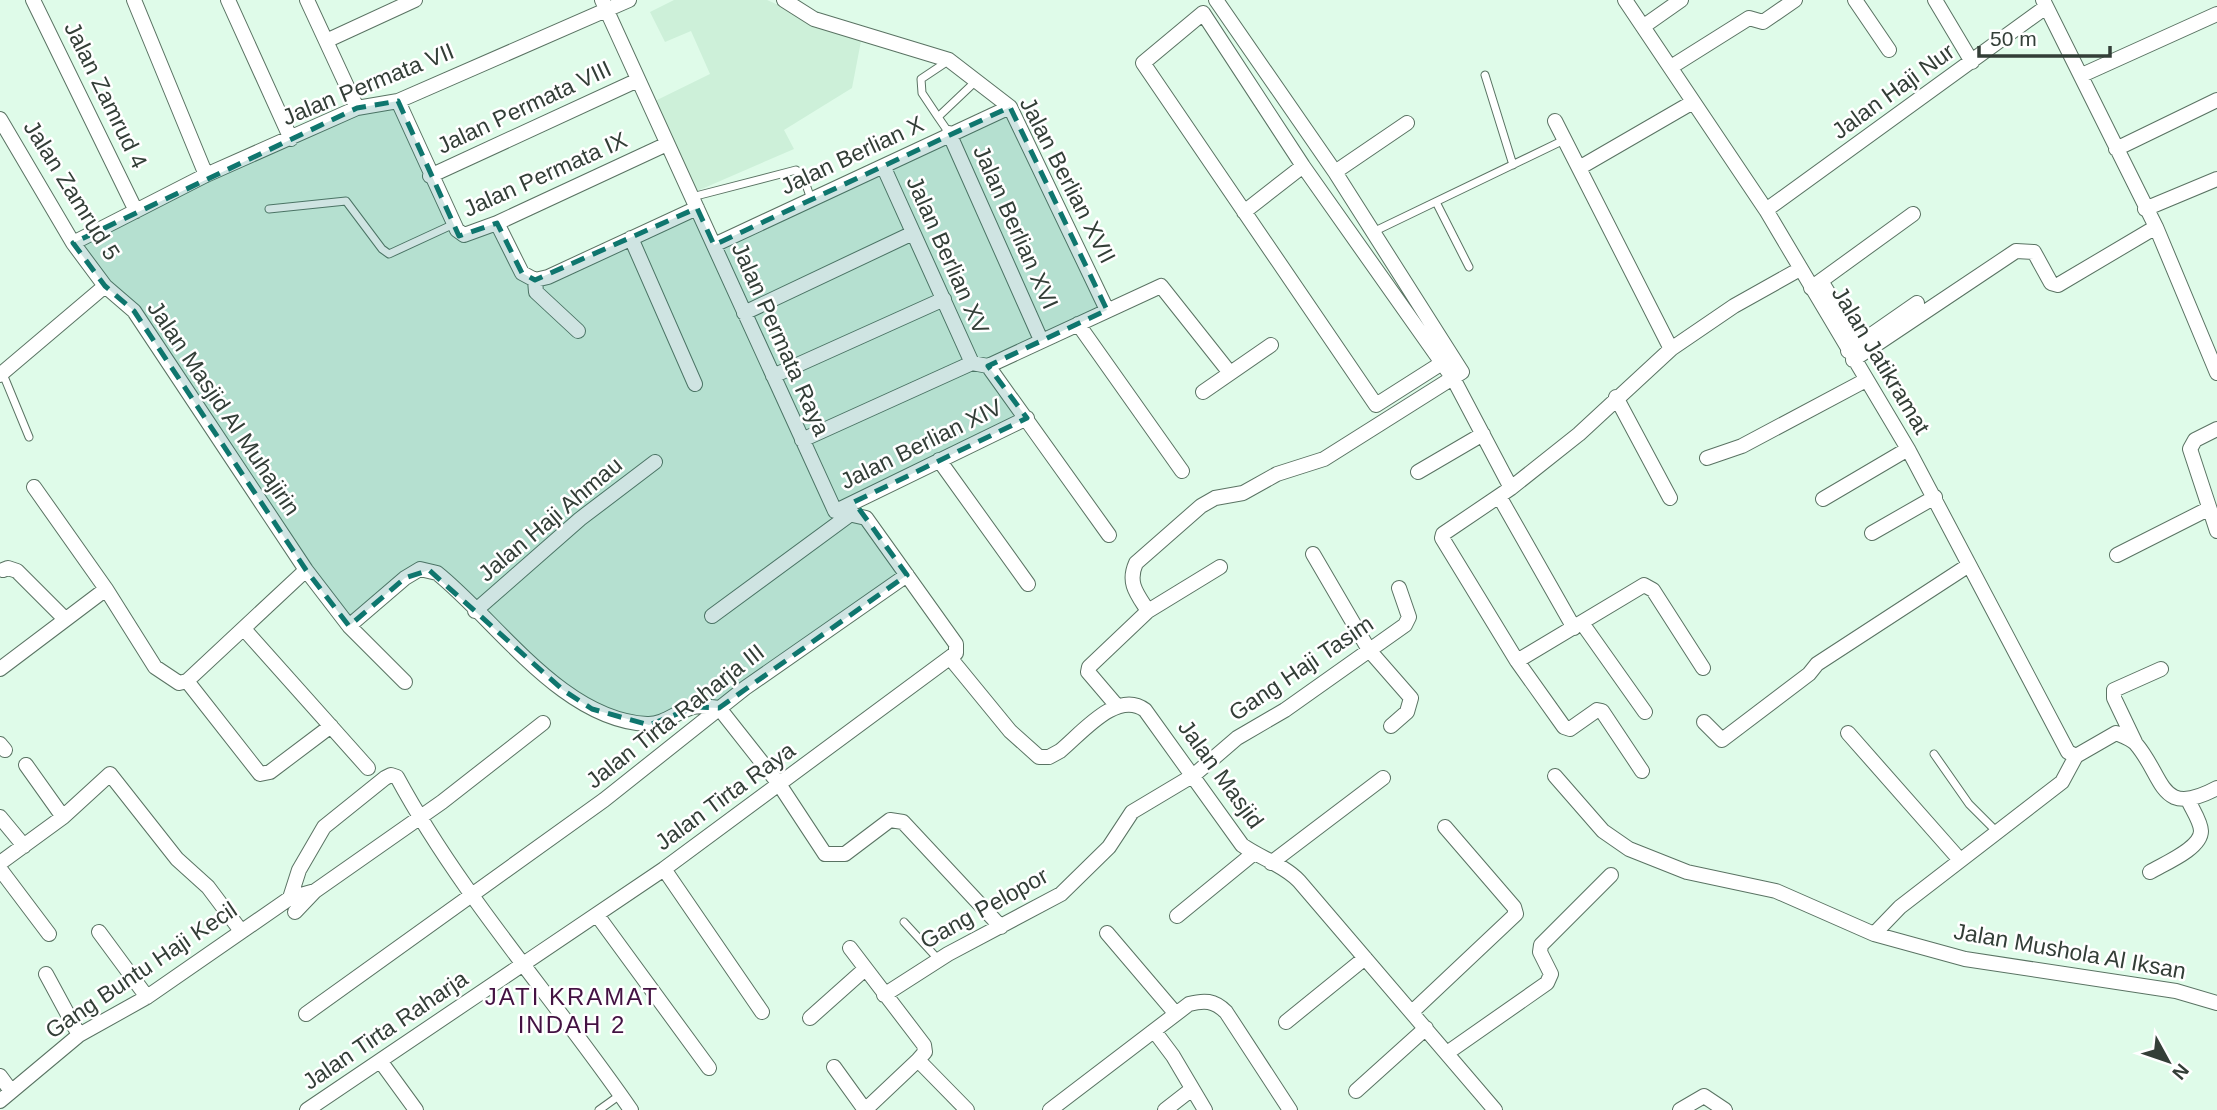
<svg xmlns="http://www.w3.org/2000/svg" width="2217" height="1110" font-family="Arial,sans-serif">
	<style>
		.built { fill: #cdf0d9 }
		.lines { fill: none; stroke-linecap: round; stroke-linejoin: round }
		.lane-casing { stroke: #5a7363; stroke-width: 9 }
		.street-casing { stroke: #5a7363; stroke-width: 16 }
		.lane { stroke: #fff; stroke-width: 7 }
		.street { stroke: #fff; stroke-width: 14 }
		.marked { fill: #0f766e; fill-opacity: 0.2; stroke: #0f766e; stroke-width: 5; stroke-dasharray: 14 9; stroke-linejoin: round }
		.labels { text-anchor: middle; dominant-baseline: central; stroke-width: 5; stroke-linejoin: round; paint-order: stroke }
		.street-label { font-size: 23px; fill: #333e37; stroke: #fff }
		.neighbourhood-label { font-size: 24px; letter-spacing: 2px; fill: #431242; stroke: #fff }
	</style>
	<rect width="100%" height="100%" fill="#dffbe9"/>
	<path class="built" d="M674 0H767L861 41 852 88 784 130 794 149 697 191 655 101 710 74 691 31 665 42 650 12Z"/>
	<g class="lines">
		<defs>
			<path id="lane" d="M1485 75 1513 165
				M938 117 922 93 921 79 948 61
				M949 133 938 117 977 80
				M692 197 796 170 803 176 811 199
				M1436 202 1469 267
				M269 209 346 201 382 249 389 254 454 224
				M1373 232 1564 140
				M3 374 29 437
				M1934 754 1969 804 1996 831
				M904 922 938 959
				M599 1110 620 1095"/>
			<path id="street" d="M33 0 136 211
				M134 0 206 175
				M228 0 291 139
				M307 0 357 108
				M784 0 814 19 949 60 1010 107 1107 310
				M1625 0 1766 210 1908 449 2068 752 2076 756
				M1855 0 1889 50
				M1935 0 1972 62
				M2043 0 2156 227 2217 373
				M1644 26 1681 0
				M326 41 415 0
				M1671 67 1749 18 1763 22 1795 0
				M2082 75 2217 14
				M398 101 457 230 464 235 497 223 667 144
				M0 119 73 243 105 286 134 311 306 570 349 626 405 578 420 569 437 573C497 621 562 720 647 724 663 725 678 711 693 707 701 705 711 707 719 708L779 784 825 854H845L890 820 903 822 1001 927
				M1555 121 1671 349
				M949 133 1041 340
				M2116 149 2217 100
				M884 168 972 363 988 366 1109 535
				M1579 168 1693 102
				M1335 172 1407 123
				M430 176 638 80
				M2145 209 2217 179
				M1766 210 2046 7
				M1244 212 1303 166
				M497 223 522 273 535 280 548 277 697 208
				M631 238 695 384
				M73 243 206 175 357 108 398 101 629 0
				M714 245 1010 107
				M535 280 536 292 578 331
				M1821 281 1859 343
				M1811 288 1913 214
				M744 313 913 233
				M1078 324 1182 471
				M1848 351 1917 303
				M1853 360 2016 251 2034 252 2051 283 2058 285 2156 227
				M1442 363 1376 405 1143 63 1203 13 1303 166 1454 380 1511 488
				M988 366 1161 286 1230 373
				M0 375 105 286
				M773 376 944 299
				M1203 392 1271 345
				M1616 397 1670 498
				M2217 429 2195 440 2190 449 2217 531
				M802 440 972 363
				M1707 458 1742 446 1866 380
				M939 460 1028 584
				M1418 472 1483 434
				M34 487 106 589
				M1499 496 1574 628
				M1823 499 1908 449
				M836 511 1027 418
				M1872 533 1935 497
				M1313 554 1369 650 1411 698 1407 712 1391 726
				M2117 555 2208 509
				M3 570 8 568 17 571 64 618
				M475 611 580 519 655 462
				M1148 611 1220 567
				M712 616 852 513
				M1582 623 1645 712
				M349 626 405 682
				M244 629 368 768
				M951 659 1010 731 1039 757H1049L1060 751C1081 734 1117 689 1145 710L1242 845C1260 858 1284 865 1299 881L1495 1110
				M1517 661 1644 585 1653 590 1703 668
				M0 669 106 589 155 667 179 683 187 681 306 570
				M187 681 260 774 270 772 331 726
				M1117 706 1088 672 1089 667 1148 611C1137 594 1127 583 1136 563L1201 506 1215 498 1243 493 1277 474 1324 459 1462 372 1335 172 1216 0
				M1704 722 1722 740 1809 674 1817 664 1969 565
				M1848 733 1960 860
				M2135 742 2114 698V690L2161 669
				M0 744 5 750
				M26 765 63 817
				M1642 771 1602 711 1597 710 1570 729 1564 727 1517 661 1442 538 1443 534 1511 488 1579 434 1671 349 1734 306 1800 269
				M1555 776 1603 831 1629 849 1687 872 1776 891 1874 934 1900 907 2062 782 2076 756 2116 733C2123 736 2132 739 2136 744 2165 778 2159 819 2217 788
				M0 817 24 846
				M0 863 63 817 110 774 177 859 208 887 241 931
				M1271 863 1383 778
				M0 869 49 934
				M664 869 762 1012
				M2150 872C2163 864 2201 849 2201 831 2201 822 2192 809 2188 800
				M290 898 299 870 324 827 385 778 391 775 397 777C462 897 554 998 631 1110
				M295 912 315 891 442 802 543 723
				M597 915 709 1068
				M1177 916 1254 853
				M99 932 147 997
				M1107 933 1176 1014
				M1874 934 1965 959 2176 991 2217 1003
				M850 948 924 1045 925 1052 918 1060 865 1110
				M46 974 79 1035
				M884 995 948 954 1061 894 1109 847 1132 812 1194 775 1237 738 1285 710 1405 625 1409 617 1399 588
				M1412 1012 1516 914 1514 907 1445 827
				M306 1014 604 800 745 688 907 575
				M810 1018 865 969
				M1286 1022 1365 958
				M1155 1032 1173 1056 1205 1110
				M1447 1053 1547 983 1551 974 1540 952 1541 945 1611 875
				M918 1060 967 1110
				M381 1062 416 1110
				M834 1067 865 1110
				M0 1076 11 1091
				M1356 1091 1426 1028
				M0 1101 79 1035 147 997 290 898 315 891
				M307 1110 664 869 956 653V644L866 518 835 511 602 0
				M1050 1110 1189 1004C1204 1000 1214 1000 1226 1012L1290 1110
				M1165 1110 1192 1089
				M1680 1110 1704 1096 1725 1110"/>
		</defs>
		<use href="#lane" class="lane-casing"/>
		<use href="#street" class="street-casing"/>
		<use href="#lane" class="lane"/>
		<use href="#street" class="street"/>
	</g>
	<path class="marked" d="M398 101 459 236 497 223 522 273 535 280 697 208 714 245 1010 107 1107 310 988 366 1027 418 854 502 907 575 719 708 695 707 649 725 592 709 563 690 429 570 405 578 349 626 306 570 134 311 105 286 73 243 357 108Z"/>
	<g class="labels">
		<g class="street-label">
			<text transform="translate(368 84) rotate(-22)">Jalan Permata VII</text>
			<text transform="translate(1893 91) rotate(-36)">Jalan Haji Nur</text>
			<text transform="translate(106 95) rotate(64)">Jalan Zamrud 4</text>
			<text transform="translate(524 107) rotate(-25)">Jalan Permata VIII</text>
			<text transform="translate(852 155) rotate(-25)">Jalan Berlian X</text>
			<text transform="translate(545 174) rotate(-24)">Jalan Permata IX</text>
			<text transform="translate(1068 180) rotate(63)">Jalan Berlian XVII</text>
			<text transform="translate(72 190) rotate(58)">Jalan Zamrud 5</text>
			<text transform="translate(1016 227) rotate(66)">Jalan Berlian XVI</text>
			<text transform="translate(948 255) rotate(66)">Jalan Berlian XV</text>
			<text transform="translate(781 339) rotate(66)">Jalan Permata Raya</text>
			<text transform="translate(1881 360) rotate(59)">Jalan Jatikramat</text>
			<text transform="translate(224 408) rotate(56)">Jalan Masjid Al Muhajirin</text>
			<text transform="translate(921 444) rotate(-26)">Jalan Berlian XIV</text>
			<text transform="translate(550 519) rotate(-40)">Jalan Haji Ahmau</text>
			<text transform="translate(1301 668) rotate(-34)">Gang Haji Tasim</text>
			<text transform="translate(675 716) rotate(-38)">Jalan Tirta Raharja III</text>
			<text transform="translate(1221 774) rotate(54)">Jalan Masjid</text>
			<text transform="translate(725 796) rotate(-36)">Jalan Tirta Raya</text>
			<text transform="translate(984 908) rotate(-29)">Gang Pelopor</text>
			<text transform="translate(2070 951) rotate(10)">Jalan Mushola Al Iksan</text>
			<text transform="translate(141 970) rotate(-34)">Gang Buntu Haji Kecil</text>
			<text transform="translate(385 1030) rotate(-34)">Jalan Tirta Raharja</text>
		</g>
		<g class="neighbourhood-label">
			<text x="572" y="996">JATI KRAMAT<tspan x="572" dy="28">INDAH 2</tspan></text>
		</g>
	</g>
	<g transform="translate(2168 1061) rotate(130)" stroke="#ffffff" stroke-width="5" paint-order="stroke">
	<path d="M0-5L12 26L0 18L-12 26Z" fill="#333e37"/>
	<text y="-10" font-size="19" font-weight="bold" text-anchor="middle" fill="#333e37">N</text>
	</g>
	<path d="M1979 46v10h131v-10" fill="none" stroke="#333e37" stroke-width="3.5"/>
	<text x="1990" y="46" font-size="21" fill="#333e37" stroke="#ffffff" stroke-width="5" paint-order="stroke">50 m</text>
</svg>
